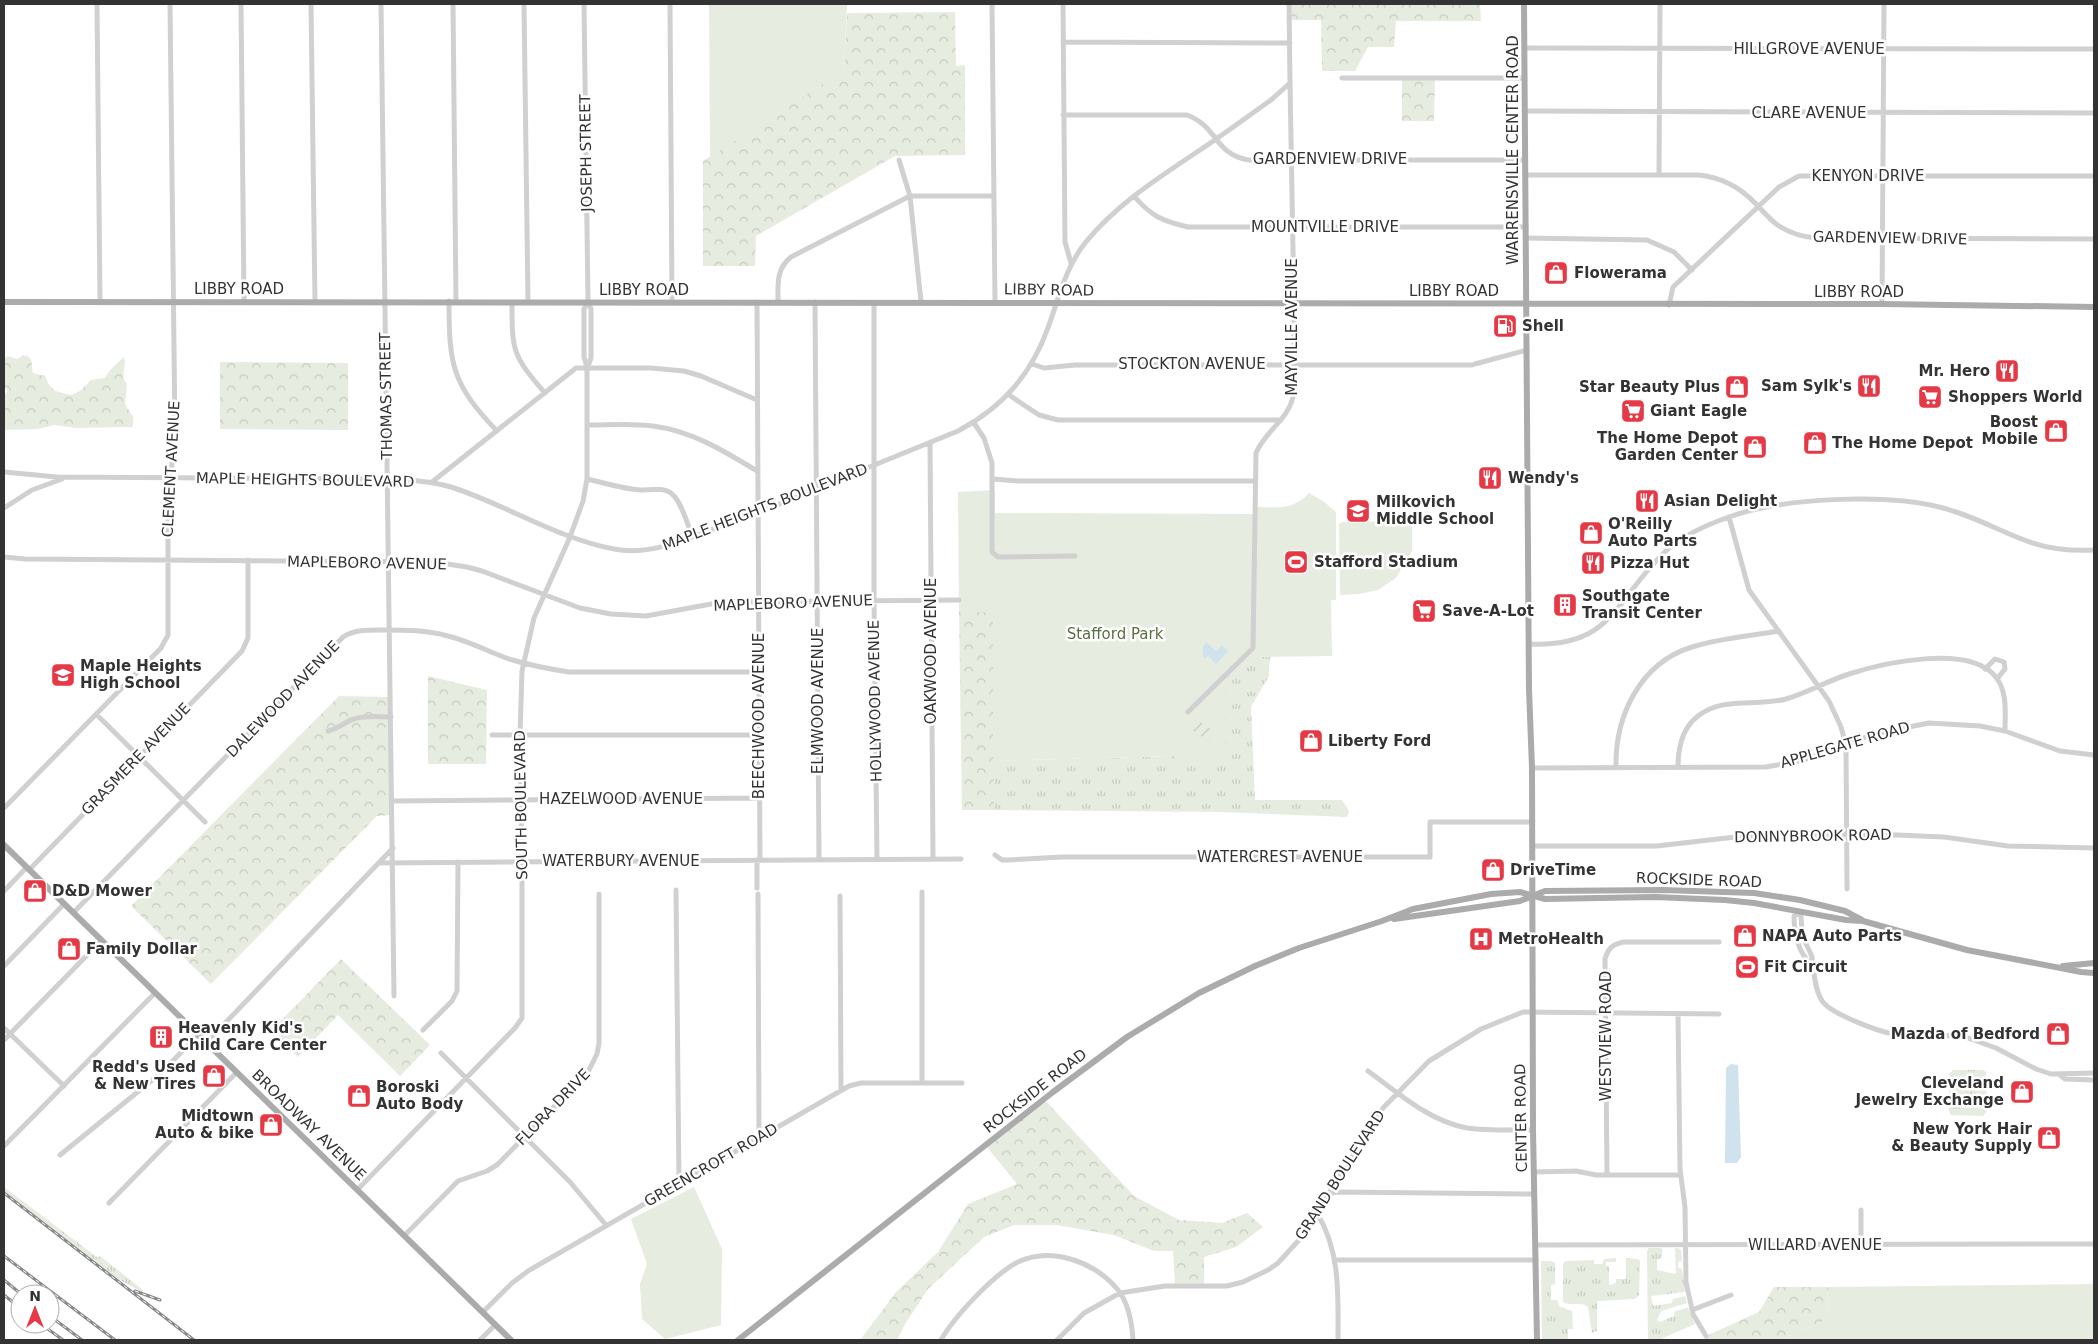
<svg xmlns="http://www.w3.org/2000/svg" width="2098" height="1344" font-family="'DejaVu Sans',sans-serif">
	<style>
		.grass { fill: url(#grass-tufts) }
		.forest { fill: url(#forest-crowns) }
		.park { fill: #e6ecdf }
		.garden { fill: url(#garden-furrows) }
		.water { fill: #cfe2ee }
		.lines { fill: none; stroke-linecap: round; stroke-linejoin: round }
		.minor { stroke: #d0d0d0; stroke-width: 5 }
		.major { stroke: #ababab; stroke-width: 6 }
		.rail-casing { stroke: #888; stroke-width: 3 }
		.rail { stroke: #fff; stroke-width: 1; stroke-dasharray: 4; stroke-linecap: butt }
		.labels { text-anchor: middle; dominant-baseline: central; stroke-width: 5; stroke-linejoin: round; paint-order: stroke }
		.street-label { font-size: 15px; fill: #333; stroke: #fff }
		.poi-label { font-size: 15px; font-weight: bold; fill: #333; stroke: #fff; text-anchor: start }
		.park-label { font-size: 15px; fill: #56703f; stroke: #fff }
	</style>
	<defs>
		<pattern id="grass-tufts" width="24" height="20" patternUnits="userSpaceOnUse" patternTransform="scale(1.25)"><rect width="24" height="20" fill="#e6ecdf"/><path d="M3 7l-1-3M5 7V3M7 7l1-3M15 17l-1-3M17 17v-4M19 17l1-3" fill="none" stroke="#c6cbc0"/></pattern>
		<pattern id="forest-crowns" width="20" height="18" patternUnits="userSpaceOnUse" patternTransform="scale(1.25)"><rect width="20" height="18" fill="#e6ecdf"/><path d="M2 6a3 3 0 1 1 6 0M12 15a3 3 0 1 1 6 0" fill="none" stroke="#c6cbc0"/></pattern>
		<pattern id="garden-furrows" width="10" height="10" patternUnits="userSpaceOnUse" patternTransform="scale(1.25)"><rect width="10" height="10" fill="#e6ecdf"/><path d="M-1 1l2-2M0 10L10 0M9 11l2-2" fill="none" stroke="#c6cbc0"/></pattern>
	</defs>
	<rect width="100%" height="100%" fill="#fff"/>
	<path class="grass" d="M1255 657H1271L1269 664V676L1251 707 1255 800H1342L1349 811 1347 817 1223 812 994 810 993 761 1174 756 1177 760 1225 685 1245 664 1251 662Z
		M1953 1070H1983L1986 1072 1987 1111 1983 1116 1951 1115 1949 1112V1074Z
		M4 1187 98 1258 100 1256 143 1290 142 1292 114 1277 4 1191Z
		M1648 1248H1662V1258L1657 1260V1270L1676 1274 1675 1248H1678L1681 1250 1682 1261 1678 1262V1268L1682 1269 1685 1292 1651 1296 1653 1306 1672 1303 1673 1299 1685 1296 1687 1303 1661 1311 1657 1320 1660 1322 1674 1316 1675 1311 1688 1308 1695 1324 1663 1338V1340H1648L1647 1252Z
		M1616 1258V1262H1606V1266H1609V1285L1616 1283V1279H1626V1258L1638 1259 1640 1261 1639 1295 1635 1299 1597 1301V1331L1592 1333 1588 1307C1581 1301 1571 1307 1563 1302V1263L1566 1261 1594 1260V1264H1602L1604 1259Z
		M1541 1261H1552L1555 1263V1284L1551 1285V1300H1557L1560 1307 1572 1311 1573 1329H1568V1340H1542Z"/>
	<path class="forest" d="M1289 4H1480L1481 21H1396L1394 47H1368L1355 71H1322L1321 20H1290Z
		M955 12 956 66 965 65V155L895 156 756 236 755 266H703V161L844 70 847 13Z
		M1402 78H1435L1434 121H1402Z
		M24 355C34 357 31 365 33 373L45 376 49 385 55 391 71 395 80 391 91 380 105 378C109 370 117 363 124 357L125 361 123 378 127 384 125 404 133 417V427L76 428 54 425 38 429 4 430V397L7 391 4 386 5 358 8 356 17 359Z
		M220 362 348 363V430L220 429Z
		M959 612H993L994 810H962Z
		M428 676 487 690 486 764H428Z
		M339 696 391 697 392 815 377 816 211 984 131 906Z
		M341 959 430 1045 400 1076 338 1015 298 1057 271 1031Z
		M1044 1099 1134 1196 1179 1220 1222 1223 1247 1213 1263 1227 1236 1247 1204 1257V1287H1175L1173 1251H1154L1114 1235 1056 1225H1014L984 1237 928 1289 905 1324 897 1340H860L897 1291 938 1252 968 1204 1017 1184 986 1146Z
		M1774 1287H1828L1827 1320 1779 1340H1705L1706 1336 1759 1312Z"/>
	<path class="park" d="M709 4H847L844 70 710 157Z
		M995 490V513L1256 514V507C1278 507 1292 511 1309 493L1323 501 1336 512V600H1331L1332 656 1255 657 1251 662 1245 664 1225 685V762L1177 760 1173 756 993 761V612H959L958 492Z
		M1412 521V551L1396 578 1378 590 1359 594 1340 595 1339 524 1342 522Z
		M694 1187 722 1249 721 1325 665 1339 642 1319 640 1284 647 1264 631 1219Z
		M2094 1284V1340H1779L1827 1320 1828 1287Z"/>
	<path class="garden" d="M1196 719 1215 732 1208 741 1189 728Z"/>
	<path class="water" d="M1206 642 1216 651 1222 645 1228 651 1216 664 1209 657 1211 653 1205 659C1201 653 1202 647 1206 642Z
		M1731 1064 1738 1065 1741 1157 1737 1163H1725L1726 1068Z"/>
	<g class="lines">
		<path class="minor" d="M97 4 100 302
			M241 4 244 302
			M311 4 315 302
			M381 4 394 996
			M453 4 456 302
			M524 4 528 302
			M584 4 588 302 591 309V358L588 366
			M670 4 672 302
			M992 4 995 302
			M1063 4 1065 242 1071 263
			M1063 42 1290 43
			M1524 48 2094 49
			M1342 78H1524
			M1524 111 2094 113
			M1063 115H1187C1219 127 1213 153 1248 160H1525
			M899 160 910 196 921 302
			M1525 175H1698C1721 177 1740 187 1756 204 1764 212 1770 220 1779 226 1790 233 1803 237 1816 238L2094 239
			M1659 175 1660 4
			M1134 196C1151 216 1162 221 1188 227H1526
			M1526 238 1647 240 1674 252 1692 270
			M449 301C449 365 452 384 497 431
			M512 302C512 351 512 355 545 393
			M757 302 760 860
			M778 302C778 284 776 269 791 257L910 196H993
			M815 302 819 859
			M874 303V600L877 859
			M1882 304 1884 4
			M1669 305 1673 287 1779 187 1799 176H2094
			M1032 364 1044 368 1075 365H1472
			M1475 364 1527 350
			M1009 395 1039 415 1058 420H1281
			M974 423 984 438 992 463V552L998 557 1075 556
			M587 425C609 425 632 423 653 426 692 431 724 451 757 471
			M930 443 933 858
			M4 472 57 477 388 479C409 480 431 481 451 487 507 505 556 538 614 549 649 556 683 540 716 528 756 514 796 498 835 481 876 464 917 448 958 431 1003 407 1032 374 1049 325 1059 297 1066 267 1085 243 1117 204 1158 178 1200 150 1224 134 1247 117 1271 100L1290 83 1289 4
			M587 479C605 483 623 489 641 490 650 490 665 487 672 494 681 501 688 525 692 536
			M993 479 1019 481H1254
			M432 482 576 368H651L684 371 701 376 757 400
			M4 508 32 490 62 479
			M1729 517 1749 590 1829 701 1841 727 1846 745 1847 889
			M4 557 25 559 434 562 467 567 482 571 580 608 611 614 646 616 722 602 959 600
			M1530 644C1615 648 1616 596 1668 549 1684 535 1709 524 1729 517 1784 497 1897 492 1953 511 1979 519 2002 532 2027 541 2048 549 2072 551 2094 550
			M1985 669 1995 659 2004 662 2005 669 1997 679
			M1188 712 1253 648 1256 453C1266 429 1290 420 1294 392V304L1290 83
			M96 714 205 822
			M328 731C338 729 344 722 354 719 365 715 380 717 391 717
			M492 735H759
			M1616 767C1615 716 1640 663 1692 647 1720 638 1750 636 1779 631
			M1678 767C1678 748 1682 728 1698 716 1723 696 1756 707 1786 699 1807 693 1827 681 1849 674 1883 663 1968 644 1995 676 2008 691 2005 713 2005 731
			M1532 768 1766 767 1804 760 1874 734 1929 723 1980 726 2005 731 2060 751 2094 755
			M392 801 760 798
			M4 808 161 648 168 635V502L175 434 170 4
			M1532 846H1657L1744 836 1779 834 1897 835 1944 837 2008 846 2094 848
			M995 855 1002 860H1008L1062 857H1430V822H1532
			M757 860V888
			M381 863 961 859
			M29 870 242 651 248 638V560
			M676 890 679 1183
			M4 891 27 867
			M922 892V1083
			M758 894 759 1137
			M840 896 841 1090
			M73 913 343 637C355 629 369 630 383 630 405 630 427 630 448 636 469 641 489 652 509 659 529 665 549 669 569 672H758
			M1811 964C1798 952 1794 933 1794 916L1798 914 1801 916C1802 924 1801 932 1804 939 1806 945 1810 951 1812 957 1814 970 1814 987 1821 999 1827 1013 1878 1031 1893 1034L1956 1036 1968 1038 1996 1048 2036 1069 2051 1074 2094 1073
			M4 966 64 904
			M1678 1014 1680 1169 1685 1207 1686 1282 1693 1314 1706 1336
			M4 1028 64 1086
			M423 1030 452 1001 457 991 458 862
			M4 1040 102 940
			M207 1042 393 848
			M441 1053 570 1182 606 1225
			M1368 1071C1398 1093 1429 1121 1467 1128 1489 1131 1511 1130 1533 1130
			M2060 1075 2065 1079 2094 1080
			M4 1146 155 993
			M60 1155 161 1073 199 1034
			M1535 1172 1576 1171 1596 1175H1680
			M1607 1175 1605 959C1608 948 1613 944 1624 942H1719
			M358 1189 515 1028 522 1018V861L520 735 522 671 534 618 570 537 583 501 587 479V367L584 357V309L588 302
			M1329 1194 1336 1192 1534 1194
			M109 1203 237 1072
			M1317 1213C1341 1252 1338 1297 1338 1340
			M404 1236 458 1181 487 1171 497 1165 588 1072 597 1054 599 1043V894
			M1536 1245 2094 1244
			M1861 1245V1210
			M1335 1260H1536
			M1692 1310 1731 1295
			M483 1312 512 1283 528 1271 849 1086 861 1083H962
			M480 1340 495 1325
			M941 1340C954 1317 994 1274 1018 1262 1052 1246 1095 1262 1118 1290 1129 1304 1132 1323 1133 1340
			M1057 1340 1084 1313 1120 1293 1165 1286H1227L1243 1282 1268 1270 1278 1263 1299 1240 1383 1108 1429 1061 1481 1029 1523 1012 1719 1014"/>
		<path class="major" d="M1524 4 1529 689 1532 768 1533 1130 1537 1340
			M4 302 1882 304 2094 307
			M4 845 511 1340
			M1394 919 1520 901 1545 891 1663 890 1754 893 1800 900 1845 911 1862 920
			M2063 966 2094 963
			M738 1340 1053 1092 1127 1037 1199 993 1255 966 1299 948 1382 921 1413 909 1491 894 1520 892 1545 899 1655 897 1725 900 1754 903 1846 920 1863 921 1967 950 2081 972 2094 973"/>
		<defs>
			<path id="rail" d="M4 1193 194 1340
				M4 1256 115 1340
				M4 1280 21 1294
				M135 1291 160 1300
				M4 1295 20 1308
				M50 1316 82 1340
				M41 1324 63 1340"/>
		</defs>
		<use href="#rail" class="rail-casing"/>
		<use href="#rail" class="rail"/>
	</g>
	<defs>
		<symbol id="shop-square" viewBox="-11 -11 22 22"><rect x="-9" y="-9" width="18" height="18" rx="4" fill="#e63946" stroke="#fff"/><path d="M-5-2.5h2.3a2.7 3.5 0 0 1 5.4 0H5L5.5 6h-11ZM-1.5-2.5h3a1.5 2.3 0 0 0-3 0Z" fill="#fff"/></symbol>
		<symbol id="fuel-square" viewBox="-11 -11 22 22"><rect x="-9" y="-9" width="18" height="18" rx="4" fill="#e63946" stroke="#fff"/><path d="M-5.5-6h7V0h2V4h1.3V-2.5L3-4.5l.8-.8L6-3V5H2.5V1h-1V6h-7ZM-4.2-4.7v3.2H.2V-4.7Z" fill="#fff"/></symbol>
		<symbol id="restaurant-square" viewBox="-11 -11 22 22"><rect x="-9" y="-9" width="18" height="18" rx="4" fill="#e63946" stroke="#fff"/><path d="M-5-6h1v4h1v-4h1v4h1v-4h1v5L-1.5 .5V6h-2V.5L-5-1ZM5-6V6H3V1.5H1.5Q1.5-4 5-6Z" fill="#fff"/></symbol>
		<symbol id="supermarket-square" viewBox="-11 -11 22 22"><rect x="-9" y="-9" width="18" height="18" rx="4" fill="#e63946" stroke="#fff"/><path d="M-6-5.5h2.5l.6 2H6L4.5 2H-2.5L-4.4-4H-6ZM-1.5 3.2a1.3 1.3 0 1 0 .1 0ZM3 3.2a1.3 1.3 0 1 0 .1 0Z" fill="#fff"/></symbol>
		<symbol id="school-square" viewBox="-11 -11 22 22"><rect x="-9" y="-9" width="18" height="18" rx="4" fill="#e63946" stroke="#fff"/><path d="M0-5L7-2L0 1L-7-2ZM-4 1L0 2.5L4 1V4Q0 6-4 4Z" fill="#fff"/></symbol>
		<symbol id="stadium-square" viewBox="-11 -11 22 22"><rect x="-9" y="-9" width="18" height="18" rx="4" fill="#e63946" stroke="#fff"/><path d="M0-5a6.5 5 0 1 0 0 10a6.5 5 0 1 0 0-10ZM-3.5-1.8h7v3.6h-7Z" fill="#fff"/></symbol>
		<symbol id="building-square" viewBox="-11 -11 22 22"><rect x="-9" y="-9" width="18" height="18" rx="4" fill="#e63946" stroke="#fff"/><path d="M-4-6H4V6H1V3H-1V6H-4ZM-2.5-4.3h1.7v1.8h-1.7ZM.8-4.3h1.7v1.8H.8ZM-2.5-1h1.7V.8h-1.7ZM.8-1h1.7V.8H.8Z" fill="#fff"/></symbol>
		<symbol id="hospital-square" viewBox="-11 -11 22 22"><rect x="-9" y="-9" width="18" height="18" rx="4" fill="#e63946" stroke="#fff"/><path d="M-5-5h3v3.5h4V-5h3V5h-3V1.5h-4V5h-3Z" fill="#fff"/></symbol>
	</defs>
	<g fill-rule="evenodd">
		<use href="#shop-square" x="1542" y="259" width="28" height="28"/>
		<use href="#fuel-square" x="1491" y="312" width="28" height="28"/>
		<use href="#restaurant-square" x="1993" y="357" width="28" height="28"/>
		<use href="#restaurant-square" x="1855" y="372" width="28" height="28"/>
		<use href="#shop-square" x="1723" y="373" width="28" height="28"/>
		<use href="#supermarket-square" x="1916" y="383" width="28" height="28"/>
		<use href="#supermarket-square" x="1619" y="397" width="28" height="28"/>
		<use href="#shop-square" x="2042" y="417" width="28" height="28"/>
		<use href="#shop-square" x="1801" y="429" width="28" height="28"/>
		<use href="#shop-square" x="1741" y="433" width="28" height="28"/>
		<use href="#restaurant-square" x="1476" y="464" width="28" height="28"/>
		<use href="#restaurant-square" x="1633" y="487" width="28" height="28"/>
		<use href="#school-square" x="1344" y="497" width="28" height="28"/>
		<use href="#shop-square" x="1577" y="519" width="28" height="28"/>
		<use href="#stadium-square" x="1282" y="548" width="28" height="28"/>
		<use href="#restaurant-square" x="1579" y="549" width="28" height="28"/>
		<use href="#building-square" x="1551" y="591" width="28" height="28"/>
		<use href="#supermarket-square" x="1410" y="597" width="28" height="28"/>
		<use href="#school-square" x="49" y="661" width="28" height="28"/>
		<use href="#shop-square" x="1297" y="727" width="28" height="28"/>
		<use href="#shop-square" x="1479" y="856" width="28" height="28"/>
		<use href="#shop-square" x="21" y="877" width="28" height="28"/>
		<use href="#shop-square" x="1731" y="922" width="28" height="28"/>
		<use href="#hospital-square" x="1467" y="925" width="28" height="28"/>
		<use href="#shop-square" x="55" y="935" width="28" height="28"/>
		<use href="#stadium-square" x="1733" y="953" width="28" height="28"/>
		<use href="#shop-square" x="2044" y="1020" width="28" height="28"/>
		<use href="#building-square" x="147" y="1023" width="28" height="28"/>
		<use href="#shop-square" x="200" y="1062" width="28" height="28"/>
		<use href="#shop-square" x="2008" y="1078" width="28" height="28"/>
		<use href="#shop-square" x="345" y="1082" width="28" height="28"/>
		<use href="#shop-square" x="257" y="1111" width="28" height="28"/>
		<use href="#shop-square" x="2035" y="1124" width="28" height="28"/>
	</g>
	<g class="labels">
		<g class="street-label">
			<text x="1809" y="49">HILLGROVE AVENUE</text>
			<text x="1809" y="113">CLARE AVENUE</text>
			<text transform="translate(1513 150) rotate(-90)">WARRENSVILLE CENTER ROAD</text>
			<text transform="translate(586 153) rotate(-91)">JOSEPH STREET</text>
			<text x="1330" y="159">GARDENVIEW DRIVE</text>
			<text x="1868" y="176">KENYON DRIVE</text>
			<text x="1325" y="227">MOUNTVILLE DRIVE</text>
			<text transform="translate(1890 238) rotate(1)">GARDENVIEW DRIVE</text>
			<text x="239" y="289">LIBBY ROAD</text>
			<text x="644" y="290">LIBBY ROAD</text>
			<text transform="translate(1049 290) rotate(1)">LIBBY ROAD</text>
			<text x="1454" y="291">LIBBY ROAD</text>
			<text x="1859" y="292">LIBBY ROAD</text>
			<text transform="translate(1292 327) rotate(-90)">MAYVILLE AVENUE</text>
			<text x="1192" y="364">STOCKTON AVENUE</text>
			<text transform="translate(386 396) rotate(-91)">THOMAS STREET</text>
			<text transform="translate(171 469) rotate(-87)">CLEMENT AVENUE</text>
			<text transform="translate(305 480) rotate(1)">MAPLE HEIGHTS BOULEVARD</text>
			<text transform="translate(765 507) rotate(-21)">MAPLE HEIGHTS BOULEVARD</text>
			<text transform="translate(367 563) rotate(1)">MAPLEBORO AVENUE</text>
			<text transform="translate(793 603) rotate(-2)">MAPLEBORO AVENUE</text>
			<text transform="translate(931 651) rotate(-90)">OAKWOOD AVENUE</text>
			<text transform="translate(283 699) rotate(-46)">DALEWOOD AVENUE</text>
			<text transform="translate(818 701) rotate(-90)">ELMWOOD AVENUE</text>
			<text transform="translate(875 701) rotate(-91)">HOLLYWOOD AVENUE</text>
			<text transform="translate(759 716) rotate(-90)">BEECHWOOD AVENUE</text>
			<text transform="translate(1845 745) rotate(-16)">APPLEGATE ROAD</text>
			<text transform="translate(136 759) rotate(-46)">GRASMERE AVENUE</text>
			<text x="621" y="799">HAZELWOOD AVENUE</text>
			<text transform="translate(521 805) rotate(-91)">SOUTH BOULEVARD</text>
			<text transform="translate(1813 836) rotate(-1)">DONNYBROOK ROAD</text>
			<text x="1280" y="857">WATERCREST AVENUE</text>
			<text x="621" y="861">WATERBURY AVENUE</text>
			<text transform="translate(1699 880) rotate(2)">ROCKSIDE ROAD</text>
			<text transform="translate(1606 1036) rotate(-90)">WESTVIEW ROAD</text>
			<text transform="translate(1035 1091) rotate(-38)">ROCKSIDE ROAD</text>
			<text transform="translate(553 1107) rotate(-46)">FLORA DRIVE</text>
			<text transform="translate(1521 1118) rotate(-91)">CENTER ROAD</text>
			<text transform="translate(309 1125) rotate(44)">BROADWAY AVENUE</text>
			<text transform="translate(711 1165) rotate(-30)">GREENCROFT ROAD</text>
			<text transform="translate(1340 1175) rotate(-57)">GRAND BOULEVARD</text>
			<text x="1815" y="1245">WILLARD AVENUE</text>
		</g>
		<g class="poi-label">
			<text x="1574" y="273">Flowerama</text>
			<text x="1522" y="326">Shell</text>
			<text x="1990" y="371" text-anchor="end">Mr. Hero</text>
			<text x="1852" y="386" text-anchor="end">Sam Sylk's</text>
			<text x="1720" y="387" text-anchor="end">Star Beauty Plus</text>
			<text x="1948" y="397">Shoppers World</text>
			<text x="1650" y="411">Giant Eagle</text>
			<text x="2038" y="422" text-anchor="end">Boost<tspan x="2038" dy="17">Mobile</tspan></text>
			<text x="1738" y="438" text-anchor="end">The Home Depot<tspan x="1738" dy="17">Garden Center</tspan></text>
			<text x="1832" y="443">The Home Depot</text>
			<text x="1508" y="478">Wendy's</text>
			<text x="1664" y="501">Asian Delight</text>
			<text x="1376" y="502">Milkovich<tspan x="1376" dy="17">Middle School</tspan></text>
			<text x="1608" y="524">O'Reilly<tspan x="1608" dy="17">Auto Parts</tspan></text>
			<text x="1314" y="562">Stafford Stadium</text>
			<text x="1610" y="563">Pizza Hut</text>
			<text x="1582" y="596">Southgate<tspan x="1582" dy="17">Transit Center</tspan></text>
			<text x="1442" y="611">Save-A-Lot</text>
			<text x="80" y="666">Maple Heights<tspan x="80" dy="17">High School</tspan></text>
			<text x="1328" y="741">Liberty Ford</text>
			<text x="1510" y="870">DriveTime</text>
			<text x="52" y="891">D&amp;D Mower</text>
			<text x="1762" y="936">NAPA Auto Parts</text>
			<text x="1498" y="939">MetroHealth</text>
			<text x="86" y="949">Family Dollar</text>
			<text x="1764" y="967">Fit Circuit</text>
			<text x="178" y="1028">Heavenly Kid's<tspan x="178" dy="17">Child Care Center</tspan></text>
			<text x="2040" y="1034" text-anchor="end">Mazda of Bedford</text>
			<text x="196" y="1067" text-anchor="end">Redd's Used<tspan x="196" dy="17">&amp; New Tires</tspan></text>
			<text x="2004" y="1083" text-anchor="end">Cleveland<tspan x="2004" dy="17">Jewelry Exchange</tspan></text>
			<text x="376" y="1087">Boroski<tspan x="376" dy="17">Auto Body</tspan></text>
			<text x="254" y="1116" text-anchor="end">Midtown<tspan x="254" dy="17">Auto &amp; bike</tspan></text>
			<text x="2032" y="1129" text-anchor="end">New York Hair<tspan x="2032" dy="17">&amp; Beauty Supply</tspan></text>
		</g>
		<g class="park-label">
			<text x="1115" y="634">Stafford Park</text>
		</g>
	</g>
	<rect width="2098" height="1344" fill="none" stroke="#333333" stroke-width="10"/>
	<g transform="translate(35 1309)"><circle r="24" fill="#ffffff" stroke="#adadad"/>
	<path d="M0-4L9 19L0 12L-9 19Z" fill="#e63946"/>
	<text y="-8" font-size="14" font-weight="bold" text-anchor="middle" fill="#333333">N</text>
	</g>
</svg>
